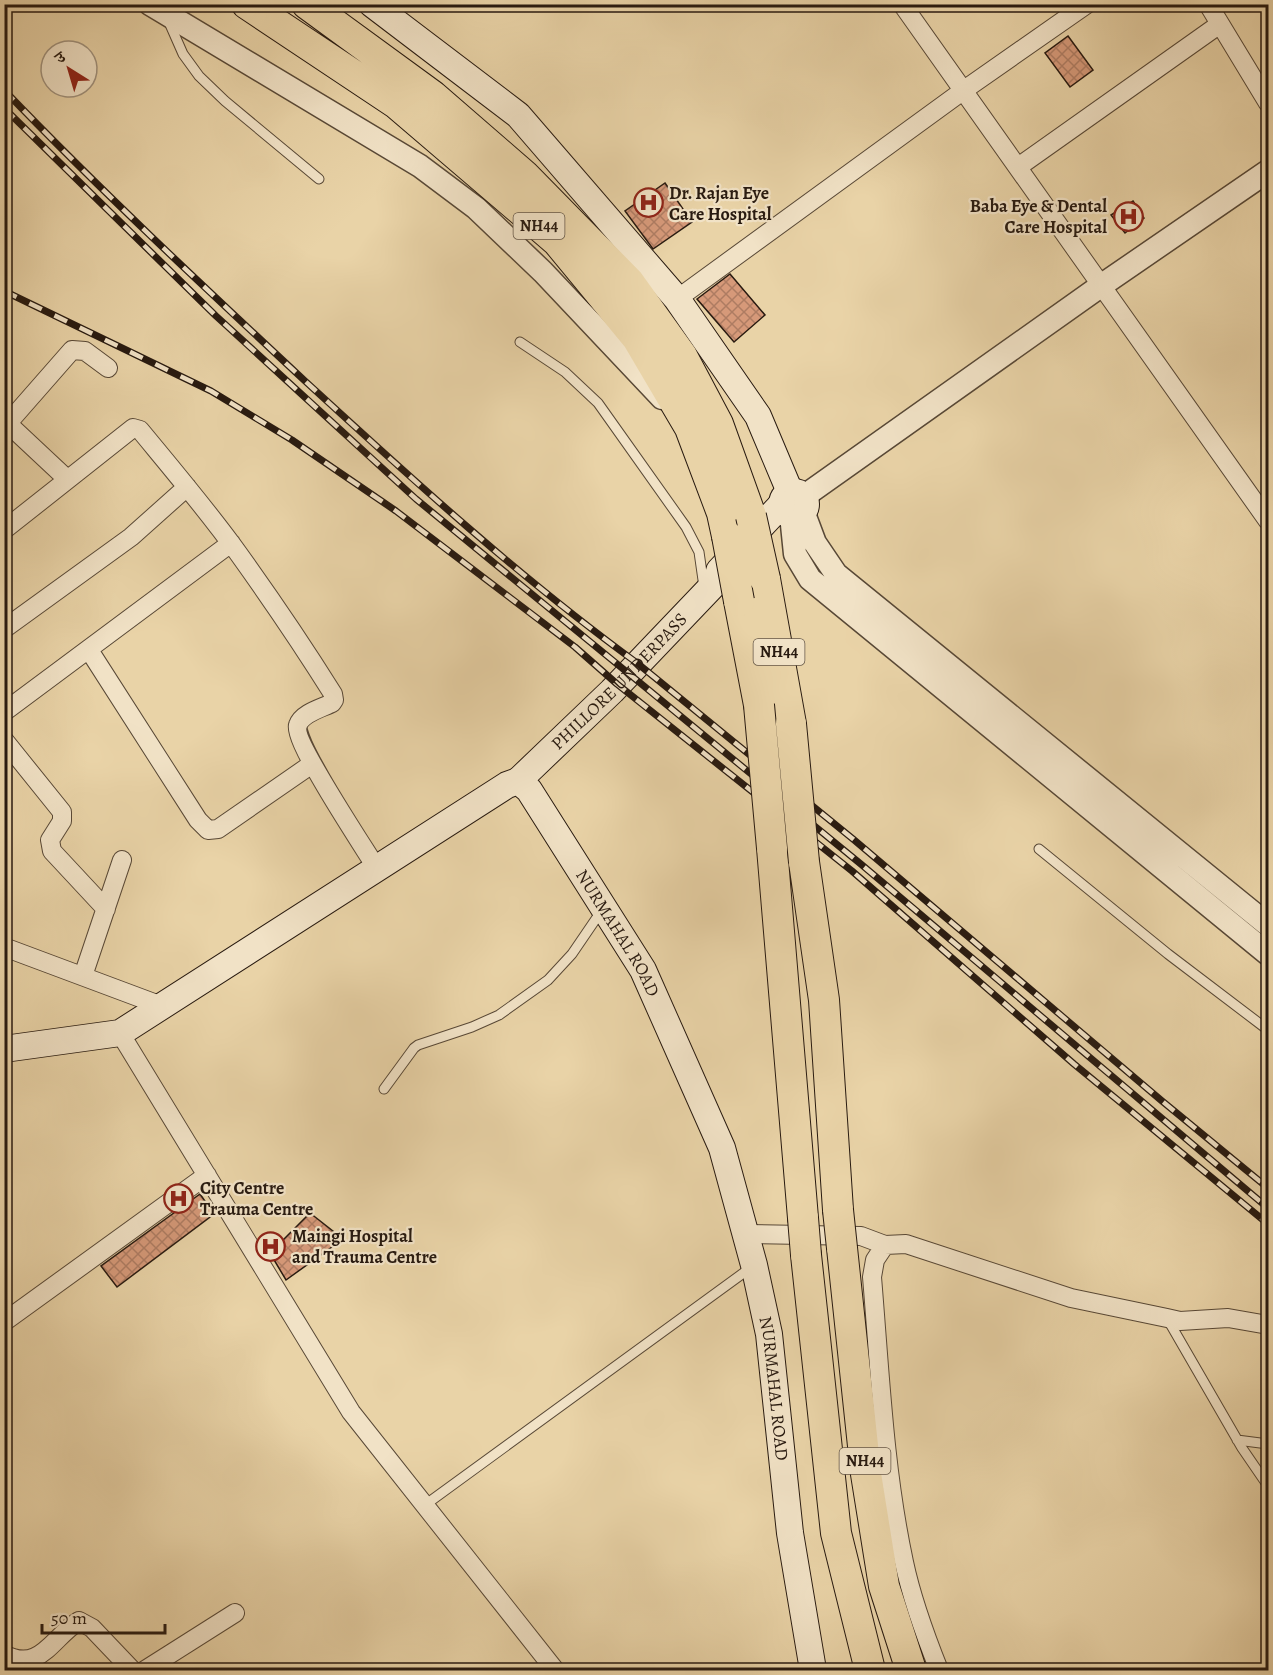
<svg xmlns="http://www.w3.org/2000/svg" width="1273" height="1675" font-family="Alegreya,'Noto Serif Devanagari',serif">
	<style>
		.building { fill: url(#building-cross-hatch); stroke: #281a10; stroke-width: 1.5 }
		.lines { fill: none; stroke-linecap: round; stroke-linejoin: round }
		.service-casing { stroke: #584836; stroke-width: 11 }
		.minor-casing { stroke: #584836; stroke-width: 20 }
		.tertiary-casing { stroke: #584836; stroke-width: 25 }
		.secondary-casing { stroke: #281a10; stroke-width: 28 }
		.trunk-casing { stroke: #281a10; stroke-width: 32 }
		.service { stroke: #f1e2c6; stroke-width: 9 }
		.minor { stroke: #f1e2c6; stroke-width: 18 }
		.tertiary { stroke: #f1e2c6; stroke-width: 22 }
		.secondary { stroke: #f1e2c6; stroke-width: 26 }
		.trunk { stroke: #e9d3a7; stroke-width: 30 }
		.rail-casing { stroke: #281a10; stroke-width: 7 }
		.rail { stroke: #f1e2c6; stroke-width: 4.5; stroke-dasharray: 14; stroke-linecap: butt }
		.trunk-bridge-casing { stroke: #281a10; stroke-width: 32; stroke-linecap: butt }
		.trunk-bridge { stroke: #e9d3a7; stroke-width: 30 }
		.labels { text-anchor: middle; dominant-baseline: central; stroke-width: 4.5; stroke-linejoin: round; paint-order: stroke }
		.shield { fill: #f1e2c6; stroke: #645647; stroke-width: 1.5 }
		.shield-label { font-size: 16px; font-weight: bold; fill: #281a10 }
		.poi-label { font-size: 18px; font-weight: bold; fill: #281a10; stroke: #f1e2c6; text-anchor: start }
		.street-label { font-size: 18px; fill: #281a10; stroke: #f1e2c6 }
	</style>
	<defs>
		<pattern id="building-cross-hatch" width="8" height="8" patternUnits="userSpaceOnUse" patternTransform="scale(1.5)"><rect width="8" height="8" fill="#d69979"/><path d="M0 0l8 8M0 8l8-8" fill="none" stroke="#ae7c62"/></pattern>
	</defs>
	<rect width="100%" height="100%" fill="#e9d3a7"/>
	<filter id="stains"><feTurbulence type="fractalNoise" baseFrequency=".00333" numOctaves="4"/><feColorMatrix values="0 0 0 0 .2 0 0 0 0 .09 0 0 0 0 .02 0 0 0 .5 -.17"/></filter>
	<radialGradient id="worn" r=".72"><stop offset=".6" stop-color="#630" stop-opacity="0"/><stop offset="1" stop-color="#630" stop-opacity=".3"/></radialGradient>
	<path class="building" d="M1068 36 1093 70 1070 87 1045 53Z
		M665 183 692 222 653 249 625 211Z
		M1133 201 1144 218 1125 233 1111 215Z
		M730 274 765 315 734 342 697 299Z
		M200 1194 214 1214 117 1287 101 1266Z
		M310 1213 343 1239 286 1280 270 1253Z"/>
	<g class="lines">
		<defs>
			<path id="service" d="M168 20 183 54 199 76 225 101 319 179
				M520 342 565 372 598 403 686 527 699 552 704 587
				M1039 849 1168 954 1268 1030
				M384 1089 414 1048 418 1045 472 1027 499 1015 548 980 572 954 602 910
				M1168 1320 1242 1448 1268 1486
				M1237 1440 1268 1444
				M425 1505 753 1266"/>
			<path id="minor" d="M902 4 1268 521
				M1208 4 1268 103
				M1018 167 1220 24
				M677 299 964 90 1087 4
				M4 420 67 479
				M8 423 72 350 85 351 108 368
				M4 530 133 428 140 430C173 470 207 510 238 553 271 599 303 646 333 694L334 700 332 703C322 708 302 713 298 725 292 740 365 849 377 869
				M4 629 131 537 187 487
				M89 650 198 820 208 830 218 829 312 764
				M4 712 231 543
				M4 740 62 812V821L50 840 52 851 106 909
				M4 947 162 1006
				M83 976 122 860
				M120 1033 351 1412 555 1670
				M745 1234 861 1236 885 1245
				M4 1322 207 1175
				M4 1654C40 1674 53 1636 79 1621L92 1628 132 1670
				M145 1670 235 1613
				M939 1670C925 1635 912 1600 904 1562 884 1469 880 1372 872 1277L875 1260 885 1245 906 1244 1071 1298 1167 1318 1180 1321 1228 1318 1268 1325"/>
			<path id="tertiary" d="M150 4 420 166 476 208 543 272 662 398
				M803 497 1102 285 1268 171
				M803 511 815 543 836 574 1268 925
				M791 515 795 554 810 579 1268 954"/>
			<g id="secondary">
				<path d="M372 4 518 115 677 299 758 416 790 492"/>
				<circle cx="794" cy="504" r="12"/>
				<path id="s1" d="M518 781 612 691 718 580 719 571 782 504"/>
				<path id="s2" d="M4 1049 120 1033 507 785 518 781 529 790 643 970 722 1148 754 1265 769 1334 790 1533 813 1670"/>
			</g>
			<path id="trunk" d="M247 4 397 104 557 241 637 338 690 428 722 513 727 536
				M307 4 433 96 524 175 629 282 682 356 718 424 751 516
				M765 579 791 724
				M739 601 759 705
				M772 848 803 1218
				M804 862 824 1000 838 1210
				M842 1248 866 1474 884 1586 911 1670
				M806 1255 836 1533 870 1670"/>
		</defs>
		<use href="#service" class="service-casing"/>
		<use href="#minor" class="minor-casing"/>
		<use href="#tertiary" class="tertiary-casing"/>
		<use href="#secondary" class="secondary-casing"/>
		<use href="#trunk" class="trunk-casing"/>
		<use href="#service" class="service"/>
		<use href="#minor" class="minor"/>
		<use href="#tertiary" class="tertiary"/>
		<use href="#secondary" class="secondary"/>
		<use href="#trunk" class="trunk"/>
		<defs>
			<path id="rail" d="M4 90C101 191 203 286 305 381 412 479 519 577 637 663L853 839 1162 1101 1268 1188
				M4 108 216 316 416 499 862 865 1268 1208
				M4 291 211 391 292 440 396 511 575 647 617 684 852 871 1074 1064 1268 1224"/>
		</defs>
		<use href="#rail" class="rail-casing"/>
		<use href="#rail" class="rail"/>
		<defs>
			<path id="trunk-bridge" d="M751 516 765 579
				M727 536 739 601
				M759 705 772 848
				M791 724 804 862
				M838 1210 842 1248
				M803 1218 806 1255"/>
		</defs>
		<use href="#trunk-bridge" class="trunk-bridge-casing"/>
		<use href="#trunk-bridge" class="trunk-bridge"/>
	</g>
	<defs>
		<symbol id="hospital-ring" viewBox="-11 -11 22 22"><circle r="9.5" fill="#f1e2c6" stroke="#8f2418" stroke-width="1.5"/><path d="M-5-5h3v3.5h4V-5h3V5h-3V1.5h-4V5h-3Z" fill="#8f2418"/></symbol>
	</defs>
	<g fill-rule="evenodd">
		<use href="#hospital-ring" x="632" y="186" width="33" height="33"/>
		<use href="#hospital-ring" x="1112" y="200" width="33" height="33"/>
		<use href="#hospital-ring" x="162" y="1182" width="33" height="33"/>
		<use href="#hospital-ring" x="254" y="1230" width="33" height="33"/>
	</g>
	<g class="labels">
		<g class="shield">
			<rect x="513.5" y="213" width="51" height="26" rx="4.5"/>
			<rect x="753.5" y="639" width="51" height="26" rx="4.5"/>
			<rect x="839.5" y="1448" width="51" height="26" rx="4.5"/>
		</g>
		<g class="shield-label">
			<text x="539" y="226">NH44</text>
			<text x="779" y="652">NH44</text>
			<text x="865" y="1461">NH44</text>
		</g>
		<g class="poi-label">
			<text x="669" y="193">Dr. Rajan Eye<tspan x="669" dy="21">Care Hospital</tspan></text>
			<text x="1107" y="206" text-anchor="end">Baba Eye &amp; Dental<tspan x="1107" dy="21">Care Hospital</tspan></text>
			<text x="200" y="1188">City Centre<tspan x="200" dy="21">Trauma Centre</tspan></text>
			<text x="292" y="1236">Maingi Hospital<tspan x="292" dy="21">and Trauma Centre</tspan></text>
		</g>
		<g class="street-label">
			<text stroke="none"><textPath href="#s1" startOffset="142">PHILLORE UNDERPASS</textPath></text>
			<text stroke="none"><textPath href="#s2" startOffset="771">NURMAHAL ROAD</textPath></text>
			<text stroke="none"><textPath href="#s2" startOffset="1257">NURMAHAL ROAD</textPath></text>
		</g>
	</g>
	<rect width="1273" height="1675" fill="none" stroke="#e9d3a7" stroke-width="24"/>
	<rect x="6" y="6" width="1261" height="1663" fill="none" stroke="#281a10" stroke-width="3"/>
	<rect x="12" y="12" width="1249" height="1651" fill="none" stroke="#281a10" stroke-width="1.5"/>
	<g transform="translate(69 69) rotate(323)"><circle r="28" fill="#f1e2c6" stroke="#a1927d" stroke-width="1.5"/>
	<path d="M0-4.5L10 22L0 15L-10 22Z" fill="#8f2418"/>
	<text y="-9" font-size="16" font-weight="bold" text-anchor="middle" fill="#281a10">उ</text>
	</g>
	<path d="M42 1624v9h123v-9" fill="none" stroke="#281a10" stroke-width="3"/>
	<text x="51" y="1624" font-size="18" fill="#281a10" stroke="#f1e2c6" stroke-width="4.5" paint-order="stroke">50 m</text>
	<rect width="100%" height="100%" filter="url(#stains)"/>
	<rect width="100%" height="100%" fill="url(#worn)"/>
</svg>
